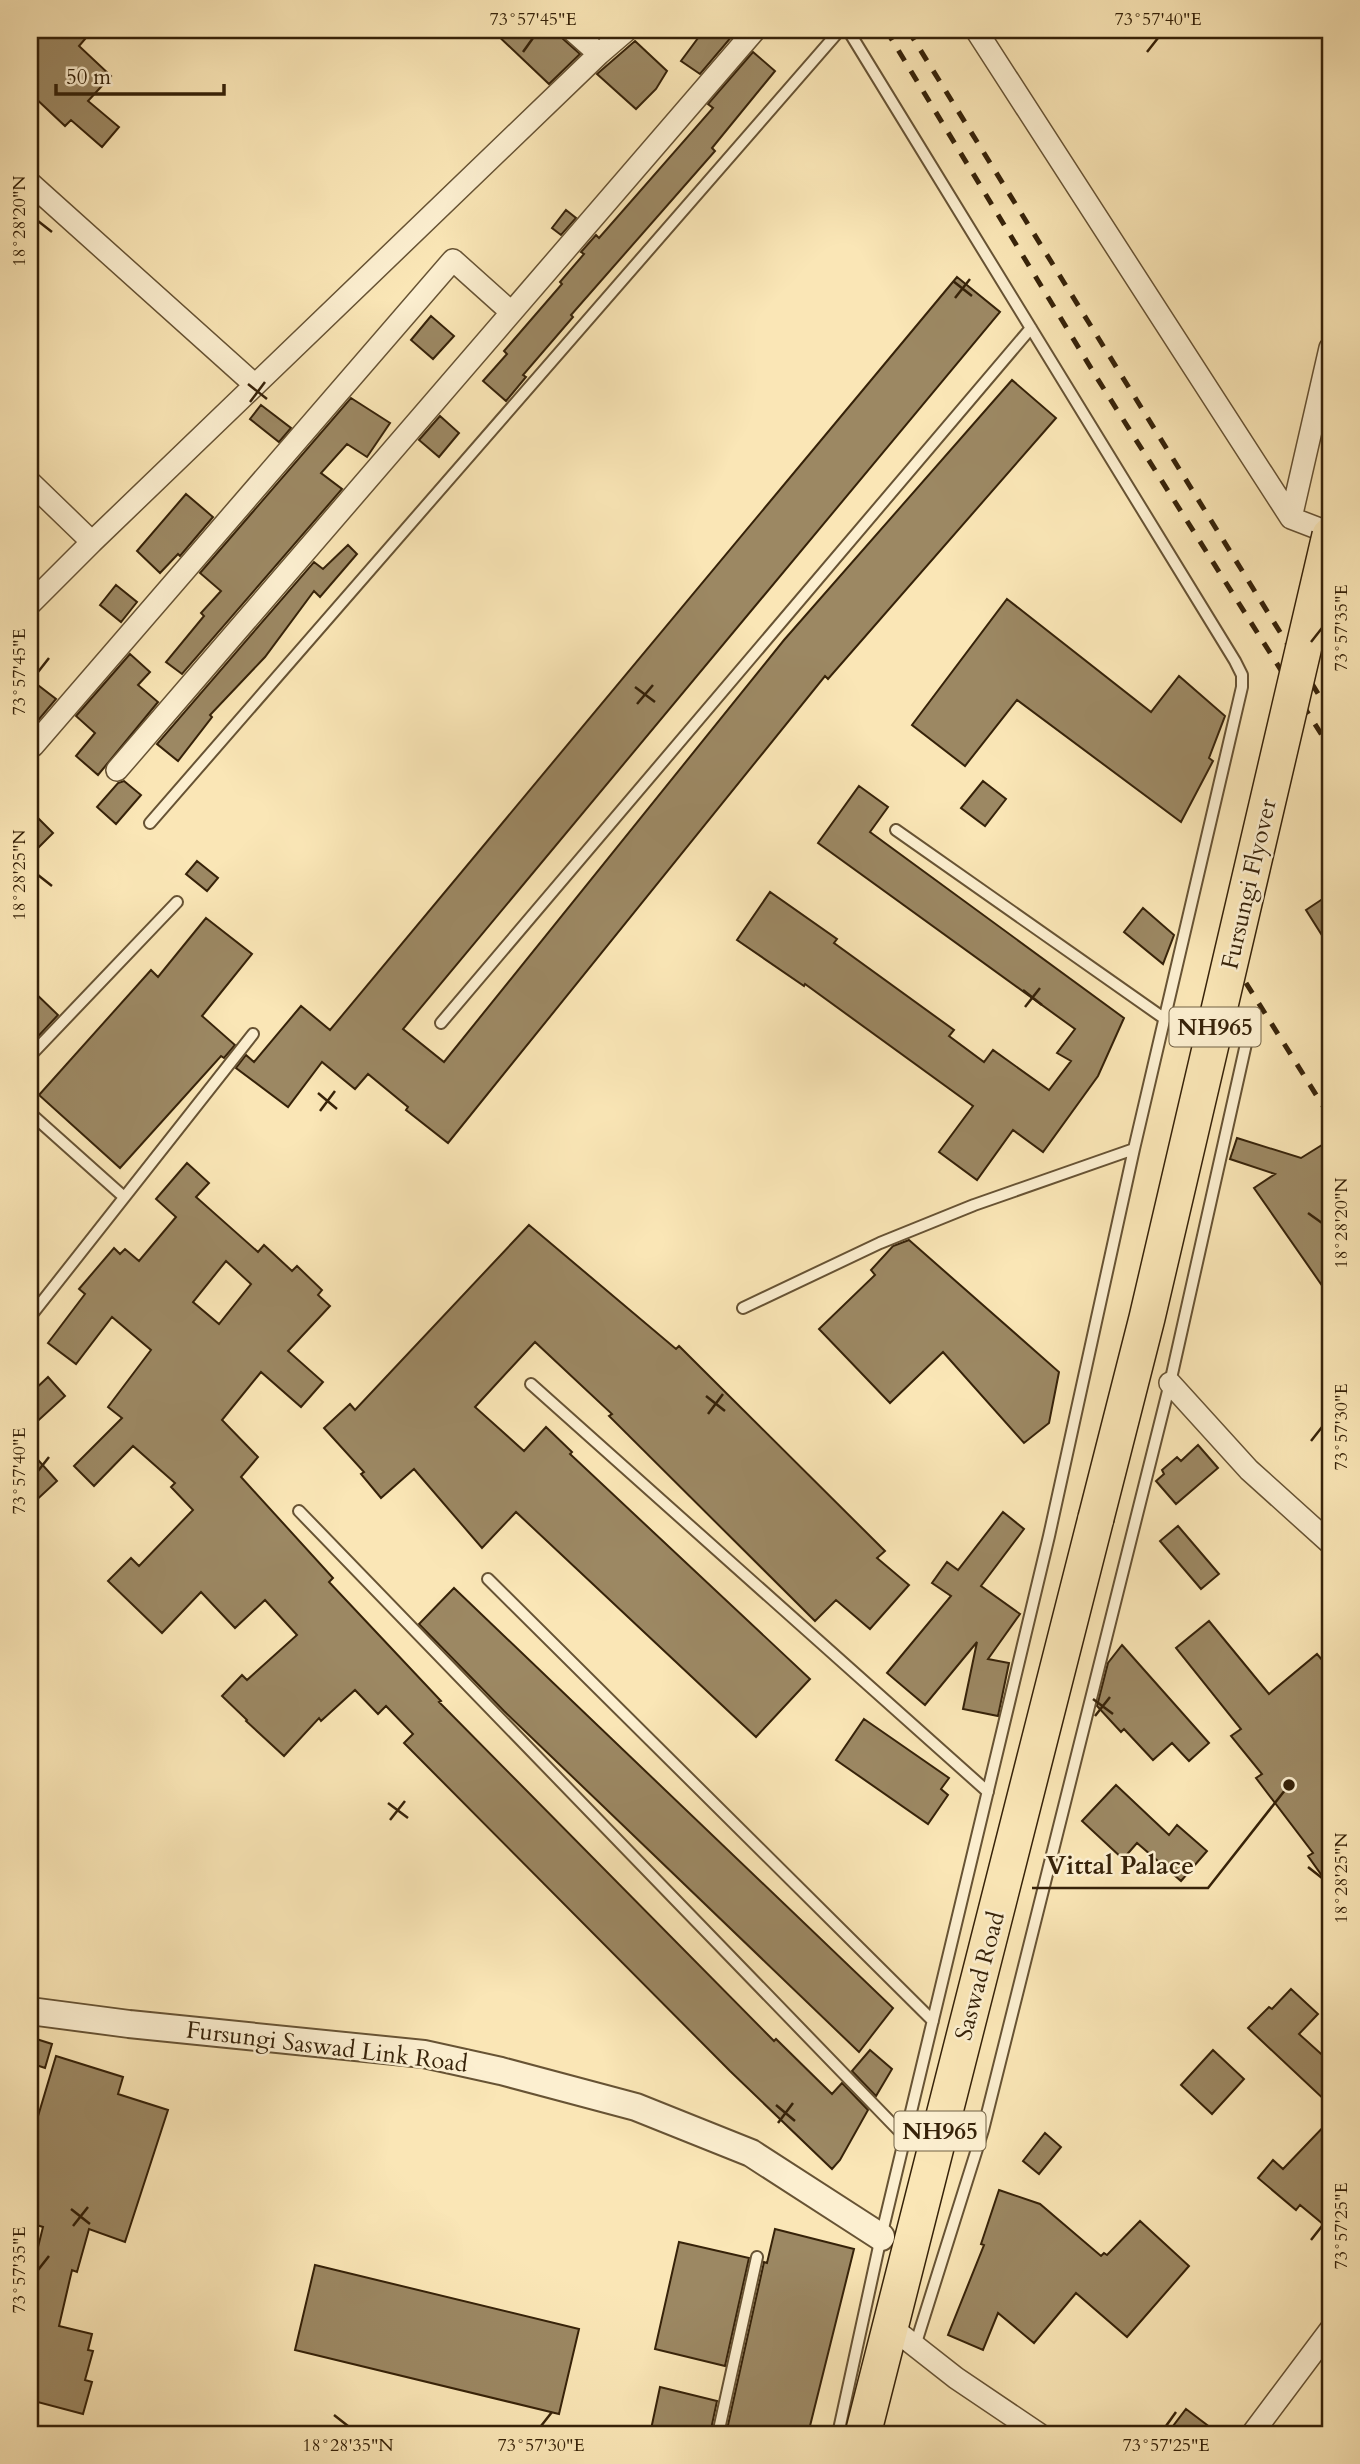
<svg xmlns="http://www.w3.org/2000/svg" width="1360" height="2464" font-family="Cardo,serif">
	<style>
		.building { fill: #9c8863; stroke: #362209; stroke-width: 2; fill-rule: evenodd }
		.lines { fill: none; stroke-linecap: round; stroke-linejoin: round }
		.service-casing { stroke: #675334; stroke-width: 14 }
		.minor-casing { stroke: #675334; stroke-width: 24 }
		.tertiary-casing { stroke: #675334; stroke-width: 30 }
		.trunk-casing { stroke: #362209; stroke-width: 38 }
		.service { stroke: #fcefd0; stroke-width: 10 }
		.minor { stroke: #fcefd0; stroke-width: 21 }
		.tertiary { stroke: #fcefd0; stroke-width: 26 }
		.trunk { stroke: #fae6b6; stroke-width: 35 }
		.rail { stroke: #362209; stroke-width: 5; stroke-dasharray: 12 12; stroke-linecap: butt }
		.trunk-bridge-casing { stroke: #362209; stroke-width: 38; stroke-linecap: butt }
		.trunk-bridge { stroke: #fae6b6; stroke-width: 35 }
		.ticks { fill: none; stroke: #362209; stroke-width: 2.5 }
		.labels { text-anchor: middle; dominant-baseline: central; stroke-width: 5; stroke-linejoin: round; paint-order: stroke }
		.shield { fill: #fcefd0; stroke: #716045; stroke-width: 2 }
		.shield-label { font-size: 23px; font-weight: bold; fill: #362209 }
		.street-label { font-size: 24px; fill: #362209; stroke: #fcefd0 }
		.leader { fill: none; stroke: #362209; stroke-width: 2.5 }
		.callout-dot { fill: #362209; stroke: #fcefd0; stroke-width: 2.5 }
		.callout-label { font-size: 26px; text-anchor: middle; font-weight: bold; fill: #362209; stroke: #fcefd0; stroke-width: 5; stroke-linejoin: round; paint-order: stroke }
		.neatline { fill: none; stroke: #362209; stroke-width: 2.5 }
		.ticks-label { font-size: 18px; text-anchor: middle; fill: #362209 }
	</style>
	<rect width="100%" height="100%" fill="#fae6b6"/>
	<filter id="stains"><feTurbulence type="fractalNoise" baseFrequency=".00286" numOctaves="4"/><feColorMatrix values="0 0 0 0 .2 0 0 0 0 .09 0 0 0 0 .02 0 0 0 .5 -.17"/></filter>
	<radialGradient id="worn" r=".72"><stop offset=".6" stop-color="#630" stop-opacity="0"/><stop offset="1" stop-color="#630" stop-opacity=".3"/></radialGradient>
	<path class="building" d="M30 30H75L85 39 79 46 111 76 88 101 119 127 102 147 71 120 65 126 30 93Z
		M492 30H559L563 39 580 54 549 84Z
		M704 30H728L733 35 700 74 681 61Z
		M635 41 667 71 656 89 636 109 597 74Z
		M753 52 775 71 712 148 715 151 571 315 573 317 523 375 526 377 506 401 483 381 507 354 504 351 562 284 560 282 584 254 581 252 596 235 599 238 713 108 708 104Z
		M566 210 576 218 561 235 552 228Z
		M957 277 1000 312 403 1029 444 1062 784 640 1012 380 1056 418 828 679 825 676 448 1143 406 1110 408 1107 368 1074 355 1089 322 1062 288 1107 236 1068 246 1055 254 1062 301 1006 330 1030Z
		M431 316 454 336 433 359 411 340Z
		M351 398 390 423 367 457 347 444 321 473 342 489 182 674 166 662 204 616 201 613 221 591 200 573Z
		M261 405 291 428 279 442 250 419Z
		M440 416 459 433 439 457 419 440Z
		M186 494 213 517 180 556 178 554 160 573 137 551Z
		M348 545 357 554 320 597 314 591 265 657 210 715 212 717 178 761 157 744 314 562 323 569Z
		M116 585 137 602 121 622 100 605Z
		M1007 599 1151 712 1179 676 1225 716 1209 758 1213 761 1181 822 1017 700 965 766 912 725Z
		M130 654 150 672 138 685 158 702 98 775 76 756 95 733 76 716Z
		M30 679 56 699 30 730Z
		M124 781 141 795 116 824 97 807 118 783Z
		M983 781 1006 799 985 826 961 808Z
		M859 786 888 807 870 832 1124 1018 1098 1076 1043 1152 1013 1130 977 1180 939 1152 973 1106 805 984 804 986 737 940 770 892 837 939 834 943 954 1030 949 1036 984 1062 993 1050 1049 1090 1071 1061 1057 1053 1075 1029 818 843Z
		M30 810 53 833 30 856Z
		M197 861 218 878 207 891 186 874Z
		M1330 894V948L1306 910Z
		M1143 908 1174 935 1163 964 1124 932Z
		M206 918 252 954 202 1016 235 1045 224 1058 221 1056 120 1168 39 1095 151 970 158 977Z
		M30 988 58 1015 30 1045Z
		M1237 1138 1301 1158 1330 1140V1297L1254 1188 1275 1174 1230 1159Z
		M187 1163 209 1183 196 1197 258 1252 264 1245 292 1271 297 1266 322 1290 318 1295 330 1306 288 1351 323 1382 301 1407 261 1372 222 1420 258 1457 241 1477 333 1578 329 1582 441 1701 439 1702 774 2041 776 2039 832 2094 842 2083 868 2110 840 2160 832 2169 730 2071 404 1743 413 1734 386 1706 378 1714 355 1690 321 1721 319 1718 284 1756 246 1721 247 1720 222 1696 242 1675 247 1680 297 1635 265 1600 235 1628 201 1592 162 1633 108 1581 131 1558 139 1566 193 1510 171 1487 175 1483 133 1446 94 1486 74 1466 122 1418 108 1407 151 1350 112 1317 76 1364 48 1343 85 1294 79 1289 114 1248 120 1254 125 1249 139 1261 176 1217 156 1199ZM226 1261 251 1284 219 1324 193 1302Z
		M529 1225 676 1349 679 1346 885 1551 877 1558 909 1585 870 1629 836 1600 815 1621 609 1416 612 1414 535 1342 475 1407 524 1451 546 1427 572 1452 570 1454 810 1679 756 1737 516 1512 482 1548 414 1469 381 1498 361 1474 364 1472 324 1428 350 1404 355 1410Z
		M909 1240 1059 1372 1049 1423 1024 1443 943 1352 890 1403 819 1329 875 1275 871 1270 893 1246Z
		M48 1377 65 1396 30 1428V1394Z
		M1198 1445 1218 1468 1176 1504 1156 1481 1164 1474 1162 1470 1177 1457 1181 1461Z
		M30 1451 57 1481 30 1506Z
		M1003 1512 1024 1529 981 1586 1020 1614 988 1659 1009 1663 998 1716 963 1709 977 1642 925 1705 887 1673 951 1596 932 1583 947 1562 958 1570Z
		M1178 1526 1219 1574 1201 1589 1160 1541Z
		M454 1588 893 2008 859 2052 504 1711 419 1624Z
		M1209 1621 1269 1694 1317 1654 1330 1669V1887L1308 1856 1313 1853 1256 1778 1262 1774 1231 1736 1241 1729 1176 1648Z
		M1122 1645 1209 1743 1189 1761 1172 1743 1153 1760 1124 1729 1121 1732 1097 1706 1108 1663Z
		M864 1719 949 1778 941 1789 948 1795 928 1824 836 1760Z
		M1116 1785 1169 1835 1177 1825 1207 1851 1181 1881 1137 1843 1123 1859 1082 1821Z
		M1291 1989 1318 2014 1299 2034 1330 2062V2105L1248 2028 1269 2007 1272 2009Z
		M30 2037 52 2044 45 2068 30 2063Z
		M870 2050 892 2069 876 2096 852 2071Z
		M1213 2050 1244 2079 1212 2114 1181 2085Z
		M56 2056 123 2077 118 2094 168 2110 125 2242 89 2229 77 2272 72 2270 59 2326 92 2334 88 2350 93 2351 85 2380 92 2382 83 2414 30 2400V2279L43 2227 30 2223V2143Z
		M1330 2120V2214L1323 2224 1300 2205 1296 2210 1258 2178 1273 2160 1283 2169Z
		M1045 2133 1061 2147 1039 2174 1023 2161Z
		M999 2190 1040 2204 1101 2256 1104 2253 1107 2255 1140 2221 1189 2266 1127 2337 1076 2293 1034 2343 998 2313 983 2350 948 2335 984 2245 981 2244Z
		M775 2229 854 2249 808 2434H726L764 2262 767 2263Z
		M679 2242 749 2258 725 2366 655 2349Z
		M315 2265 579 2329 559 2414 295 2350Z
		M660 2387 717 2401 710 2434H650Z
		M1186 2409 1219 2434H1167Z"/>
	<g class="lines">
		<defs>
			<path id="service" d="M150 823 840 30
				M896 830 1165 1019
				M441 1023 1031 328
				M30 1056 177 902
				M30 1113 124 1197
				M743 1308 880 1243 974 1205 1134 1149 1242 687V675L1235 661 848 30
				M30 1317 253 1034
				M531 1384 988 1792
				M299 1511 905 2137
				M488 1579 933 2021
				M915 2346 983 2130 1170 1383 1250 1026
				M718 2434 757 2257
				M838 2434 881 2237 1049 1536 1134 1149"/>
			<path id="minor" d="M572 30 599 54
				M976 30 1291 518 1330 533
				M30 183 255 385
				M30 482 92 542 30 604
				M1291 518 1330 348
				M92 542 599 54 627 30
				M33 746 453 260 511 312
				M117 770 755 30
				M1170 1383 1249 1470 1330 1543
				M891 2327 956 2378 1039 2434
				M1252 2434 1330 2330"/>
			<path id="tertiary" d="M30 2011 129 2024 424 2054 501 2071 636 2107 751 2153 881 2237"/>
			<path id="trunk" d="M863 2434 1096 1518"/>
		</defs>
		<use href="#service" class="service-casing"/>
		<use href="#minor" class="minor-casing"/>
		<use href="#tertiary" class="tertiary-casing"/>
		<use href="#trunk" class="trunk-casing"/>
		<use href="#service" class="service"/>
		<use href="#minor" class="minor"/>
		<use href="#tertiary" class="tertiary"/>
		<use href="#trunk" class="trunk"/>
		<path class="rail" d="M886 30 1097 378 1330 748
			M908 30 1330 713
			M1328 796 1330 800
			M1246 983 1330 1117"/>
		<defs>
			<path id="trunk-bridge" d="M1096 1518 1147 1318 1330 535"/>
		</defs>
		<use href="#trunk-bridge" class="trunk-bridge-casing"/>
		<use href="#trunk-bridge" class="trunk-bridge"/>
	</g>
	<path class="ticks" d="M523 52 533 38M1147 52 1158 38M38 221 52 232M953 281 972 296M955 298 970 279M248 384 267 399M250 402 265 382M1311 642 1322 628M38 672 49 658M635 687 655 702M637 704 653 685M38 875 52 886M1023 990 1042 1005M1025 1007 1040 988M318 1093 337 1109M320 1111 335 1091M1308 1213 1322 1223M706 1396 725 1411M708 1414 723 1394M1311 1441 1322 1427M38 1471 49 1457M1093 1699 1113 1714M1095 1716 1110 1697M388 1803 408 1818M390 1820 405 1801M1308 1867 1322 1878M776 2105 795 2121M778 2123 793 2103M71 2209 90 2224M73 2226 88 2207M1311 2240 1322 2226M38 2270 49 2256M334 2415 348 2426M541 2426 552 2412M1166 2426 1176 2412"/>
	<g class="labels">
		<g class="shield">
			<rect x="1169.5" y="1007.5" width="91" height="39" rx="5"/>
			<rect x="894.5" y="2111.5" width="91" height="39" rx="5"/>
		</g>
		<g class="shield-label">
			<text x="1215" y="1027">NH965</text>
			<text x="940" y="2131">NH965</text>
		</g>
		<g class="street-label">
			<text transform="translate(1249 884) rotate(-77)">Fursungi Flyover</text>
			<text transform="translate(980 1976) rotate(-75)">Saswad Road</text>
			<text transform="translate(327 2047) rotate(7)">Fursungi Saswad Link Road</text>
		</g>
	</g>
	<path class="leader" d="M1289 1785L1208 1888H1032"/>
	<circle class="callout-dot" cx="1289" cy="1785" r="7"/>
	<g class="callout-label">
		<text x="1120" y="1874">Vittal Palace</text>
	</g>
	<rect width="1360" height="2464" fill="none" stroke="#fae6b6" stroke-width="77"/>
	<path d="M56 84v10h168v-10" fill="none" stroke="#362209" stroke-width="3.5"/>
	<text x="66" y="84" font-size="21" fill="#362209" stroke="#fcefd0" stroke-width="5" paint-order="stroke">50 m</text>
	<rect x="38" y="38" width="1284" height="2388" class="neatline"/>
	<g class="ticks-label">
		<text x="533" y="25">73°57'45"E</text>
		<text x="1158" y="25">73°57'40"E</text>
		<text transform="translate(19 221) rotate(-90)" y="6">18°28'20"N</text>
		<text transform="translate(1341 628) rotate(-90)" y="6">73°57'35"E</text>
		<text transform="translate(19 672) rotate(-90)" y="6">73°57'45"E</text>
		<text transform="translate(19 875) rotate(-90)" y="6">18°28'25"N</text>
		<text transform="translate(1341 1223) rotate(-90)" y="6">18°28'20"N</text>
		<text transform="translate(1341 1427) rotate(-90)" y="6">73°57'30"E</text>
		<text transform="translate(19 1471) rotate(-90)" y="6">73°57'40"E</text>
		<text transform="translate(1341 1878) rotate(-90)" y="6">18°28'25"N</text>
		<text transform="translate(1341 2226) rotate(-90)" y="6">73°57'25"E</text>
		<text transform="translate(19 2270) rotate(-90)" y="6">73°57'35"E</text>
		<text x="348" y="2451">18°28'35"N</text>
		<text x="541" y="2451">73°57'30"E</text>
		<text x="1166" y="2451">73°57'25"E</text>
	</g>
	<rect width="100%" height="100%" filter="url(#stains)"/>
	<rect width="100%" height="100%" fill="url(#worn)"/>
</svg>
